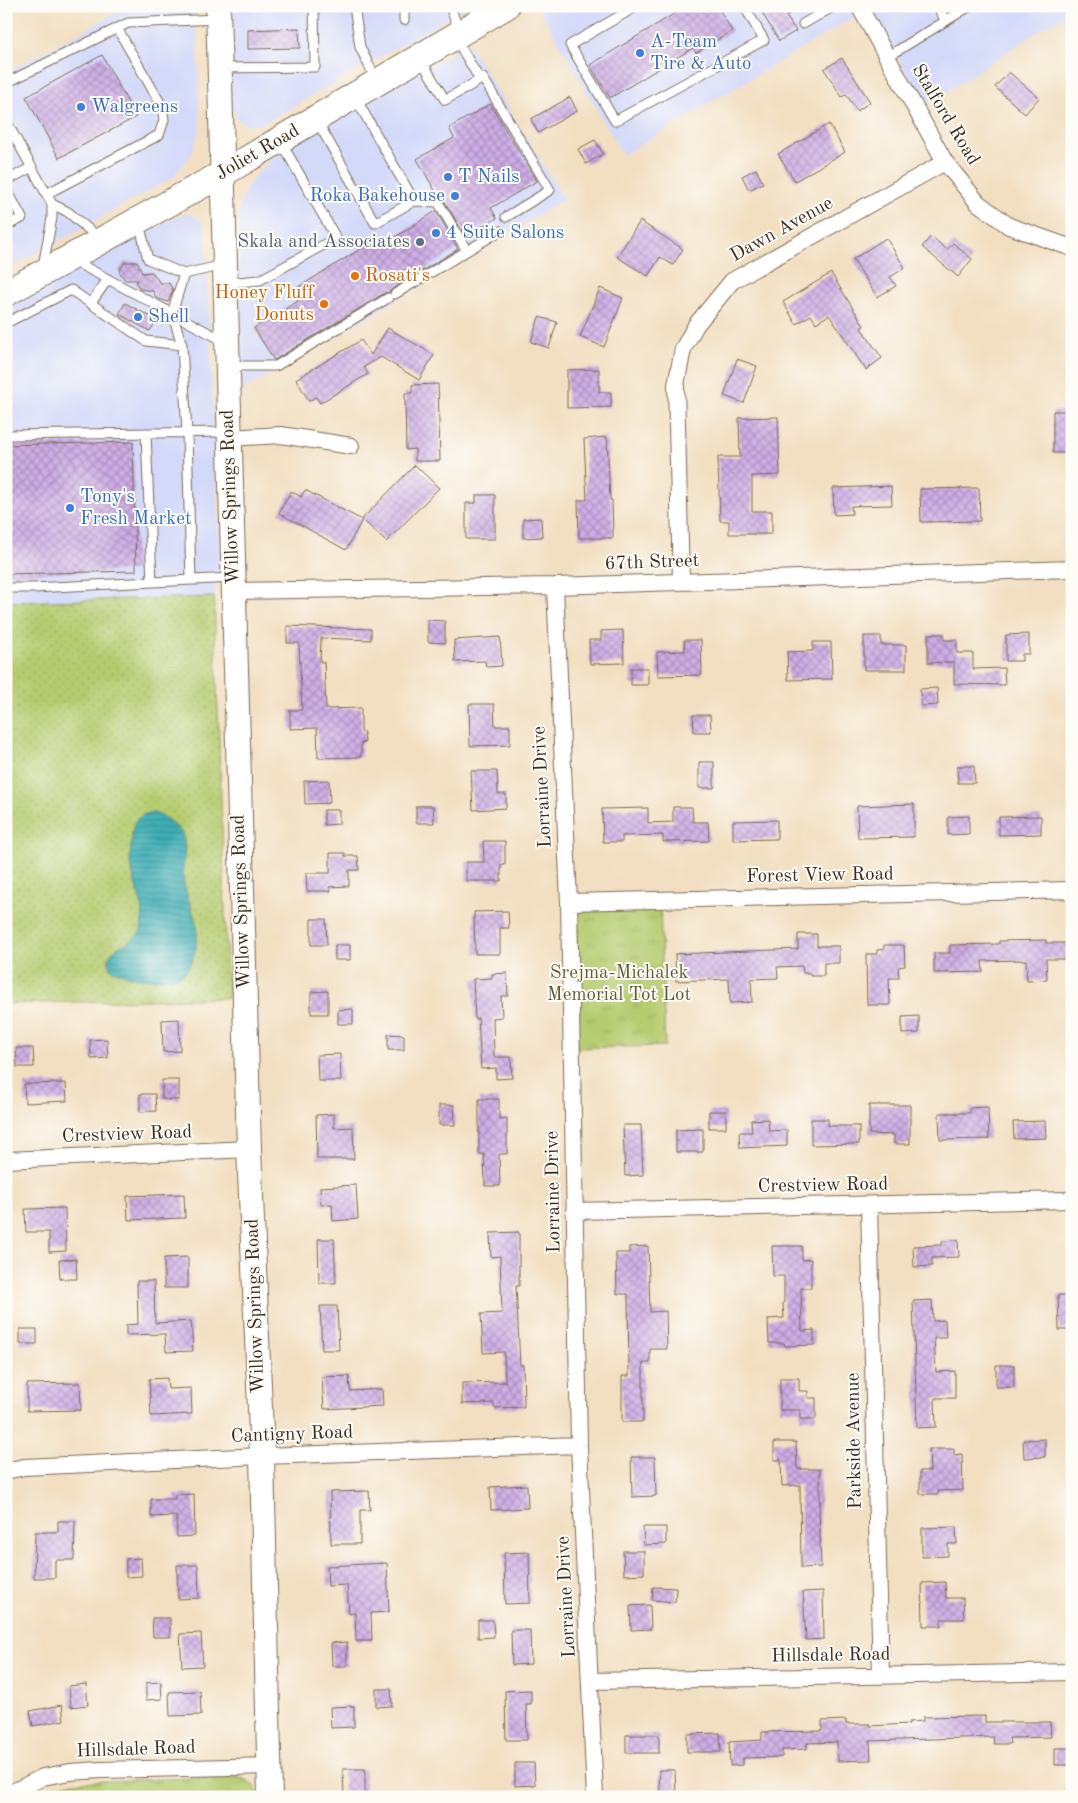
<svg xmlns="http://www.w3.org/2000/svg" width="1078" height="1803" font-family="'Old Standard TT',serif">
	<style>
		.built { fill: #d3d9f9 }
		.grass { fill: url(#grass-dots); stroke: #787b47 }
		.park { fill: url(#park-tufts); stroke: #787b47 }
		.water { fill: url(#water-rules); stroke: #3c6c6a }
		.building { fill: url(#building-cross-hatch) }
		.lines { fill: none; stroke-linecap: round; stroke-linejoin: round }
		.lane-casing { stroke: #7b6957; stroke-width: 11 }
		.street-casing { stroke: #7b6957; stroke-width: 18 }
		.secondary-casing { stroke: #7b6957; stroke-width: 26 }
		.primary-casing { stroke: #7b6957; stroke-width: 28 }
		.lane { stroke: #fff; stroke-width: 9 }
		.street { stroke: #fff; stroke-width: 16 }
		.secondary { stroke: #fff; stroke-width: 24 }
		.primary { stroke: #fff; stroke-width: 26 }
		.shop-dot { fill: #3f7fe0; stroke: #fdfcf7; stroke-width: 2 }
		.service-dot { fill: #5c6f8a; stroke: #fdfcf7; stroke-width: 2 }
		.food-dot { fill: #e8710a; stroke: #fdfcf7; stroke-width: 2 }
		.labels { text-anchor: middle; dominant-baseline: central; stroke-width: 4; stroke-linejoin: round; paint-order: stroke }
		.shop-label { font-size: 19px; fill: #366cbe; stroke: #fdfcf7; text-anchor: start }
		.street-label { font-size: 19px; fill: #3b2a1e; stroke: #fdfcf7 }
		.service-label { font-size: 19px; fill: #4e5e75; stroke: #fdfcf7; text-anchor: end }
		.food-label { font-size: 19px; fill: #c56008; stroke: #fdfcf7; text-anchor: start }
		.park-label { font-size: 19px; fill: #605b37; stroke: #fdfcf7 }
	</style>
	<defs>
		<pattern id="grass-dots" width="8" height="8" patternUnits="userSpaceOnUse" patternTransform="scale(1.25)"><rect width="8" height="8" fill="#b6cc70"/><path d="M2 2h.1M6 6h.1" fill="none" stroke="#9daf61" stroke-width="1.8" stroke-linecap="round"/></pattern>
		<pattern id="park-tufts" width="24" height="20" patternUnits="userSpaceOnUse" patternTransform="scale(1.25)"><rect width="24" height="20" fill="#b6cc70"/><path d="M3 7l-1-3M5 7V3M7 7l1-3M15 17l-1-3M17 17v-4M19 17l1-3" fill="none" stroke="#9daf61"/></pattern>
		<pattern id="water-rules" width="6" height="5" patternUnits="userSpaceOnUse" patternTransform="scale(1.25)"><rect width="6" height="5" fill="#3daeb5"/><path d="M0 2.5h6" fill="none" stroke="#348e93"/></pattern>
		<pattern id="building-cross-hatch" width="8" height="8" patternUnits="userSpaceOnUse" patternTransform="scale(1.25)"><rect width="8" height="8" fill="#cdade6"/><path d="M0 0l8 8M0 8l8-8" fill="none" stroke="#a88dba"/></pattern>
	</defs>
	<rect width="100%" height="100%" fill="#fdfcf7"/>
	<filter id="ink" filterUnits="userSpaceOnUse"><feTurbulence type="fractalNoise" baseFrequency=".02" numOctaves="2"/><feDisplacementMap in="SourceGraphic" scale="10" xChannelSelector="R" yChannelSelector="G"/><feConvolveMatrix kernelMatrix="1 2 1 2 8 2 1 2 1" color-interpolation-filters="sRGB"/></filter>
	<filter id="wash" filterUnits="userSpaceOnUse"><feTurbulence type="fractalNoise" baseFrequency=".0096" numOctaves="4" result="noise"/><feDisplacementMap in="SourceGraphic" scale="20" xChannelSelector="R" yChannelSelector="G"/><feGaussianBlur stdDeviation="1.12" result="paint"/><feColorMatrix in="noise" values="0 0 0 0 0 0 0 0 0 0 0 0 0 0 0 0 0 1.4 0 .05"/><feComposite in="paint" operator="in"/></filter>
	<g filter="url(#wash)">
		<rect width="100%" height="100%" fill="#f2dfc1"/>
		<path class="built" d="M129 6H196L200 127 192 154 172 178 6 270V73Z
			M227 6H469L263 124 247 125 237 119 231 107Z
			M538 6H853L858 15 623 155Z
			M869 6H1072V13L1048 25 925 106Z
			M469 44 564 199 453 267 241 391 239 210 245 190 258 172 282 151Z
			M185 214 193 215 203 223 205 232 220 558 214 597 6 602V309L174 218Z"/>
		<path class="grass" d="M214 597 228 998 6 1004V602Z"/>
		<path class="park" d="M660 906 665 1046 577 1048 576 913 580 910Z
			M227 1777C244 1778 253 1778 259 1797H30L47 1788 74 1782Z"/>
		<path class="water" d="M152 812C163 816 176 824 182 834 188 847 182 863 183 876 185 894 194 910 197 927 199 941 194 964 183 974 178 978 167 979 161 979 143 979 125 977 110 968L108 960C111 948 119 948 128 942 133 939 137 935 141 931L143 911 133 876 130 857 132 833 135 821 143 815Z"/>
		<g id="blocks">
			<path class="building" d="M687 6H717L732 31 696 53 693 48 610 98 590 65Z
				M758 6H803L786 16 796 31 779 41Z
				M299 28 300 48 248 49V30Z
				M102 55 136 117 59 158 26 97Z
				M842 58 870 102 857 111 846 94 842 97 824 69Z
				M1009 72 1039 98 1025 114 995 87Z
				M570 97 577 111 538 133 531 119Z
				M490 104 537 181 491 208 497 218 465 236 443 199 438 196 417 159 454 138 449 128Z
				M829 124 845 152 795 181 778 154Z
				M595 140 603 154 586 164 578 149Z
				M756 169 763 183 749 190 742 176Z
				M436 211 458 249 392 289 389 292 385 293 274 360 254 328 298 301 292 291 372 242 381 246Z
				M640 221 683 249 673 265 660 257 648 276 617 257Z
				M931 236 947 250 953 243 972 259 958 277 922 247Z
				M886 238 905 268 890 277 896 286 877 297 853 259Z
				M125 262H138L142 273 152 272 160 283H169L173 290 168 302 156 298 153 291 140 289 136 283 138 280H125L119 271Z
				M831 273 864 326 861 328 882 358 866 370 829 315 816 323 811 315 796 324 783 302Z
				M600 288 623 298 604 347 580 337Z
				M125 303 157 320 150 331 119 314Z
				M539 317 557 322 549 348 531 342Z
				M388 328 434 355 419 380 381 357 364 367 368 374 320 403 316 397 309 401 296 379 361 340 371 355Z
				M737 359 757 366 744 403 724 396Z
				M599 369V392H611V407L567 408V370Z
				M438 384 440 461H415V449L406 450 405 393H412V385Z
				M1053 411H1072V453H1053Z
				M778 417 780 475 752 476V511H772V534H729V521H720L718 457H740L739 418Z
				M607 437 610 500H612L613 538H579L578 500H587L584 439Z
				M133 442 136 571 6 574V445Z
				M415 465 439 488 386 542 362 519Z
				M891 486 892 505 851 506 852 514 834 515 833 488Z
				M979 488 980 521 921 522 920 489Z
				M305 490 362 520 346 550 279 513 291 491 301 497Z
				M476 495H495V539H466V503H476Z
				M541 518 542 537 523 538V519Z
				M428 620 445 621V643L428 642Z
				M287 626 371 629V640L321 638 320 662H324L326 709 361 708V732H364L365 742 361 743V757L318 758 317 728 290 729V710H302L299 643H287Z
				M623 630 624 663 590 664 589 640H601V631Z
				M928 634H944V640H957V653H973V669L1004 668 1005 685 954 684V662L928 663Z
				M1029 634V654H1022V661H1006V635Z
				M864 636H881V645H906V670H864Z
				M500 637 502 666 486 667 485 661 455 662 454 640Z
				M684 640H701L702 675 658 676 657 652 685 651Z
				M813 642H831L832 679 788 680 787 652 813 651Z
				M631 668H648V685H631Z
				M937 688 938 705 921 706 920 689Z
				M469 704H494L495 726H510V745L470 746Z
				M693 715H710L711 732H694Z
				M699 762H714V788H699Z
				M957 766H974L975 783H958Z
				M471 771H497L498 794H506V808L473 810Z
				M329 780 330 803 305 804 304 781Z
				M914 804V837L858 838 857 806Z
				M416 806H433L434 823H416Z
				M673 807H692L693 822H708L709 841 663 842V835L622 836V842H603L602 809 648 808V823L673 822Z
				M324 810H339V824L324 825Z
				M969 816V834L948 835V817Z
				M1041 816V834L999 835V817Z
				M777 820V839L733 840V821Z
				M483 841H505V865H501V881H466V862H484Z
				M330 853H345V856H358L359 870H349V886L329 887 331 891H307L306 873H330Z
				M508 911 509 928H500V954H475L474 912Z
				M311 919H326L327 945H311Z
				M798 934H817V946H839V963H824V976H810V973H803L802 966 777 967 778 978 751 979 752 1002 730 1003 729 979 676 981 675 954 798 949Z
				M1046 940V943H1072V959H1046L1047 980 1027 981 1026 960 982 961 983 972 934 973V953H950V945L999 944V941Z
				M335 945H350V960H335Z
				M884 945H904L905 966 898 967 899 978H889L890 1005H867L866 954H877V950L884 949Z
				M507 973 508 996H501L502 1017 493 1018 494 1057H511L512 1078 496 1079V1068L481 1069 478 1018 475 1019 473 979 492 978V974Z
				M328 991V1014H311V992Z
				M353 1009V1024H338V1010Z
				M919 1016V1033L902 1034V1017Z
				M179 1019 180 1051 163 1052 162 1020Z
				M388 1034 404 1035V1050H388Z
				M107 1039 108 1058 91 1059 90 1040Z
				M16 1048H33L34 1067H17Z
				M340 1054 341 1081H318L317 1055Z
				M162 1080H179V1100L162 1099Z
				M66 1083 67 1101 25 1103 24 1084Z
				M140 1094H155L156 1111 140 1112Z
				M479 1099H499V1119L507 1118V1154H499L500 1186H485L484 1154H479Z
				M439 1105H454L455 1125H439Z
				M869 1105H910V1144H894V1135L869 1134Z
				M988 1107 989 1139 940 1140 939 1113H970V1108Z
				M709 1111H726V1128H709Z
				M334 1114V1128L353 1127 354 1159H317L316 1115Z
				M768 1119 769 1131 787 1130V1146L740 1148 739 1132H752L751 1120Z
				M811 1119H828V1126H859V1144L811 1145Z
				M1045 1121 1046 1138 1014 1139 1013 1122Z
				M623 1125H641L643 1175 625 1176Z
				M703 1129V1152H676V1130Z
				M356 1185 358 1219 333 1221 332 1204 321 1205 320 1187Z
				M184 1194 185 1218 128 1220 127 1196Z
				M65 1208 66 1251 49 1252V1232H26L25 1209Z
				M519 1232V1286H516L520 1365H523L524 1407 494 1408V1403L462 1404V1383L505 1382 504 1352 483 1353 481 1314 502 1313 500 1256 491 1257 490 1233Z
				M318 1239H334L336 1283H319Z
				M958 1240 959 1257 932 1258V1266L914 1267 913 1246 942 1245V1241Z
				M648 1246 650 1312 666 1311 667 1349H650V1363H643V1422H622V1376H629L628 1294H617L616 1253H629V1247Z
				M772 1246H802V1260L811 1259V1288H801L802 1331 814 1330V1345L785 1346 784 1343H769L768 1319 784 1318 783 1303H784V1276H773Z
				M188 1257V1288H164V1258Z
				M76 1259 77 1279H60L59 1260Z
				M137 1281H154L155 1323 191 1321 193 1351 166 1352 165 1334 126 1335V1325L138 1324Z
				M1058 1295H1072V1330H1059Z
				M932 1300 933 1321 945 1320 946 1338H934L936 1372 955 1371V1398H935L936 1427 917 1428 913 1301Z
				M320 1306H337L339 1350H322Z
				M20 1329H37V1344H20Z
				M996 1365H1014V1387H996Z
				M349 1376 350 1391 382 1389 383 1406 324 1409 322 1377Z
				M167 1378 168 1389 191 1388 192 1414 151 1416 149 1379Z
				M780 1378H799V1391H808V1398H816V1419H800V1410H780Z
				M80 1383 81 1410 27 1411V1384Z
				M1045 1439V1457L1024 1458 1023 1440Z
				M774 1442H796L797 1469H820V1505H819L821 1567 801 1568 800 1485 782 1486 781 1460H774Z
				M929 1449H954V1455L962 1454 963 1490 938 1491V1494H920V1471H930Z
				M631 1457H655L656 1496 632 1497Z
				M527 1485 528 1508 491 1510 490 1487Z
				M369 1491 370 1510H360V1544H331L330 1492Z
				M194 1494 195 1536 177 1537 176 1516 151 1517V1499H175V1495Z
				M58 1521H75L74 1560H55V1578H34L35 1532H58Z
				M643 1527H666V1544L644 1545Z
				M956 1527 957 1544H948V1556L922 1557V1528Z
				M623 1551H644V1574L624 1575Z
				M529 1552 530 1603 505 1604 504 1553Z
				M141 1558 142 1576 126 1577V1559Z
				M387 1563 389 1612 371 1613 372 1641H356L355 1613 349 1614 347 1585 328 1586 327 1566Z
				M177 1565H198L199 1598 178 1599Z
				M945 1582 946 1598H963L964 1619H941V1626H923L922 1583Z
				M653 1587 676 1588 675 1602 652 1600Z
				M823 1591 824 1639 806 1640 803 1592Z
				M650 1605 651 1629 631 1630 630 1606Z
				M152 1618H170V1637H153Z
				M478 1620H493L494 1637 478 1638Z
				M511 1630H530L531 1664 512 1665Z
				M201 1633 203 1666 182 1667 180 1634Z
				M347 1642V1666H332L331 1643Z
				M161 1682 162 1699 146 1700V1683Z
				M86 1684 88 1705 71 1707 69 1686Z
				M376 1689H391L392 1706 376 1707Z
				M531 1690V1704H526L527 1740H506L505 1691Z
				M200 1691 201 1715 170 1716 169 1692Z
				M62 1705 64 1720 33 1726 30 1711Z
				M354 1706V1727L331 1728 330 1707Z
				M985 1716V1722H1050L1051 1737 1009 1738 1010 1744H994L993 1737 870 1741 871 1760 838 1761 837 1742 807 1743V1749L782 1750V1757L743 1758V1765L730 1766 729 1742 762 1740V1732L822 1731V1721L846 1720V1724H870V1726L909 1724V1722L923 1721V1717Z
				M720 1733 721 1752H687V1734Z
				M626 1735H659V1753H626Z
				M1055 1748H1070V1765H1055Z
				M515 1763H534L535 1785 515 1786Z
				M343 1769H365V1797H344Z
				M659 1770H675L676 1793H660Z"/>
		</g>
	</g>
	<g filter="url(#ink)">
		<use href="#blocks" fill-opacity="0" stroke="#7b6957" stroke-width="1"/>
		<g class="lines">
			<defs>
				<path id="lane" d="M354 6 360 47 376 80
					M404 6V20
					M450 6 459 31
					M637 6 570 45 615 121 764 40 744 6
					M937 6 946 21
					M803 24 834 6
					M887 57 970 6
					M421 60 445 100 480 80 456 39
					M219 68 315 67 314 6
					M480 80 483 78 550 190 506 217
					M6 83 128 23 218 19
					M6 121 52 204V218L43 266
					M317 121 375 223 414 201 355 97
					M6 181 32 167
					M6 188 22 218 6 226
					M46 194 159 135 164 120 162 106 117 28
					M414 201 438 202 467 251
					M52 204 68 212 100 239
					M139 223 148 259 184 274 224 265
					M72 260 224 341
					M184 274 172 313 182 345 187 433 191 580
					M227 283 260 280 336 238 281 142
					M395 294 500 231
					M91 303 108 279
					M6 323 71 290 146 341 182 345
					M228 366H276L388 298
					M146 433 152 582
					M6 435 228 432
					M6 588H33L233 578"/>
				<path id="street" d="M859 6 945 162 978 203 1009 226 1072 248
					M229 438 281 435 351 446
					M681 582 676 385 683 349 696 325 732 281 945 162
					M555 586 569 902 579 1445 595 1797
					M234 591 555 586 1072 569
					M569 902 1072 890
					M6 1160 249 1149
					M869 1205 881 1676
					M574 1211 1072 1200
					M6 1471 24 1467 262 1456 579 1445
					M591 1681 1072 1672
					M9 1797 15 1791 43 1777 70 1772 101 1770 269 1766"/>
				<path id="secondary" d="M218 6 249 1149 262 1456 270 1797"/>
				<path id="primary" d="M6 293 222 174 506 6"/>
			</defs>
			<use href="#lane" class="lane-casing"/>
			<use href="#street" class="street-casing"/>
			<use href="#secondary" class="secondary-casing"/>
			<use href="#primary" class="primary-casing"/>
			<use href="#lane" class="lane"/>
			<use href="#street" class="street"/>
			<use href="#secondary" class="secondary"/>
			<use href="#primary" class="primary"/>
		</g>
	</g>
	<g class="shop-dot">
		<circle cx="640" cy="53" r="5"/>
		<circle cx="81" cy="107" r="5"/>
		<circle cx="448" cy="177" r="5"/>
		<circle cx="455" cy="196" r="5"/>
		<circle cx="436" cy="233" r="5"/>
		<circle cx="138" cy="317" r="5"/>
		<circle cx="70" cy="508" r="5"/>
	</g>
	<circle class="service-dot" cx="420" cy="242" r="5"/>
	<g class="food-dot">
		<circle cx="355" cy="276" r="5"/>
		<circle cx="324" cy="304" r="5"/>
	</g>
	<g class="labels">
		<g class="shop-label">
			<text x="650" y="42">A-Team<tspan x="650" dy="22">Tire &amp; Auto</tspan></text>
			<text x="91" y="107">Walgreens</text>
			<text x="458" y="177">T Nails</text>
			<text x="445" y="196" text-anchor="end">Roka Bakehouse</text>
			<text x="446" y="233">4 Suite Salons</text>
			<text x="148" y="317">Shell</text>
			<text x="80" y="497">Tony's<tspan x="80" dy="22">Fresh Market</tspan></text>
		</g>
		<g class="street-label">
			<text transform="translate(945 115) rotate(59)">Stalford Road</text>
			<text transform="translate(258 153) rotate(-30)">Joliet Road</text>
			<text transform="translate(782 230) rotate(-29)">Dawn Avenue</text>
			<text transform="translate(231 497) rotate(-92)">Willow Springs Road</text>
			<text transform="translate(652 563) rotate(-2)">67th Street</text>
			<text transform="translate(543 787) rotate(-93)">Lorraine Drive</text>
			<text transform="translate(820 876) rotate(-1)">Forest View Road</text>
			<text transform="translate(242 902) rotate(-92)">Willow Springs Road</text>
			<text transform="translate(127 1135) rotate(-2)">Crestview Road</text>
			<text transform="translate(823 1186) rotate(-1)">Crestview Road</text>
			<text transform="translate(554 1192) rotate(-91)">Lorraine Drive</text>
			<text transform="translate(256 1306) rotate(-92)">Willow Springs Road</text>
			<text transform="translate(292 1435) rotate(-2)">Cantigny Road</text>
			<text transform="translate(855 1441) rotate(-91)">Parkside Avenue</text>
			<text transform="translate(567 1597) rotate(-93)">Lorraine Drive</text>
			<text transform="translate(831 1656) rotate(-1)">Hillsdale Road</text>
			<text transform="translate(136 1750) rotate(-2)">Hillsdale Road</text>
		</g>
		<g class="service-label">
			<text x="410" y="242">Skala and Associates</text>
		</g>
		<g class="food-label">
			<text x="365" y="276">Rosati's</text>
			<text x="314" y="293" text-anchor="end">Honey Fluff<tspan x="314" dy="22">Donuts</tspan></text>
		</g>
		<g class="park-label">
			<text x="619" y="973">Srejma-Michalek<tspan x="619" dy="22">Memorial Tot Lot</tspan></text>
		</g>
	</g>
	<rect width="1078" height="1803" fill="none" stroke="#fdfcf7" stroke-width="25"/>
</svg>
